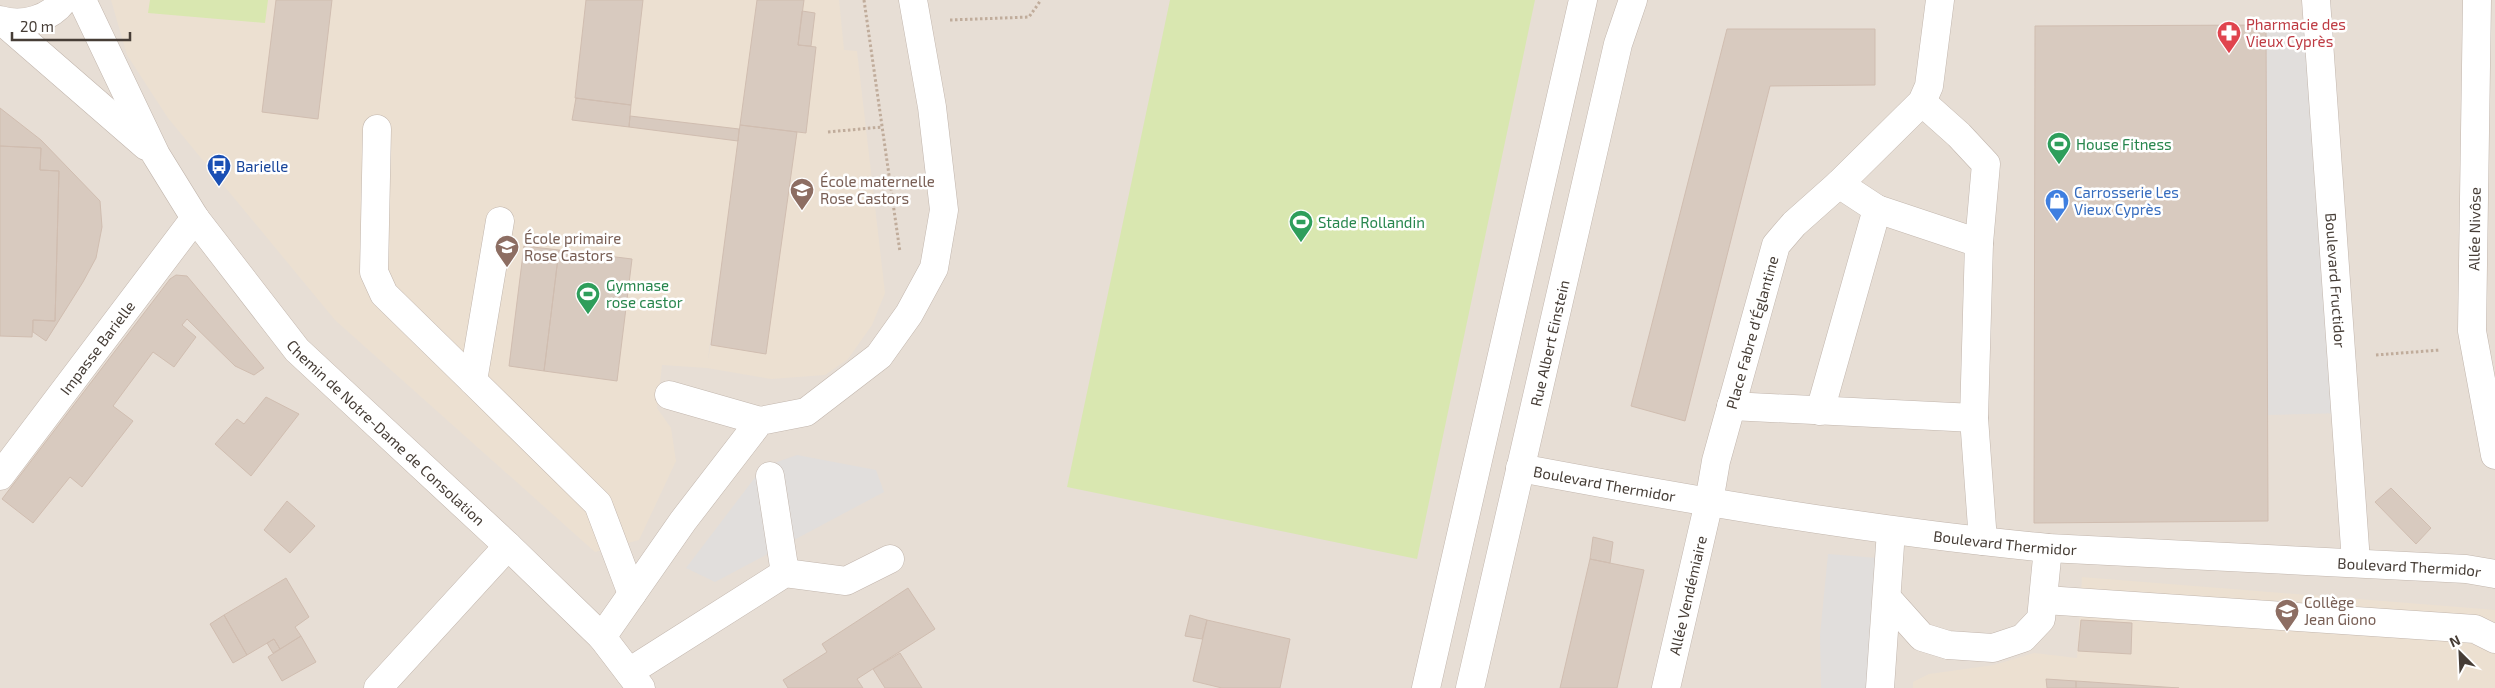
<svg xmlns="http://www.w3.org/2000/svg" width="2495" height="688" font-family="'Exo 2',sans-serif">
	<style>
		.residential { fill: #e7ded5 }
		.education { fill: #ece0d1; fill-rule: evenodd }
		.green { fill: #d9e7b0 }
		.parking { fill: #e1dedc }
		.building { fill: #d8cabf; stroke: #d0bdb0 }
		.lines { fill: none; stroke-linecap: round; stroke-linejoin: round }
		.minor-casing { stroke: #c2b6ad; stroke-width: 29 }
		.path { stroke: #c0ac9b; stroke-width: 3; stroke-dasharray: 2.5 2.5; stroke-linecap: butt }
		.minor { stroke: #fff; stroke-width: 28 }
		.labels { text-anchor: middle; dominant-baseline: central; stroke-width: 5; stroke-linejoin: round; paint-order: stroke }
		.health-label { font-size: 15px; fill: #be3a42; stroke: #fff; text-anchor: start }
		.leisure-label { font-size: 15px; fill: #27864d; stroke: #fff; text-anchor: start }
		.transit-label { font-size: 15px; fill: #164399; stroke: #fff; text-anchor: start }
		.education-label { font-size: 15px; fill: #785e54; stroke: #fff; text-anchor: start }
		.shop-label { font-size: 15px; fill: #366cbe; stroke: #fff; text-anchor: start }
		.street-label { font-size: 15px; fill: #463d36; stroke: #fff }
	</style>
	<rect width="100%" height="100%" fill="#f3ede7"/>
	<path class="residential" d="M0 0H2495V688H0Z"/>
	<path class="education" d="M111 0H839L844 50 857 51 885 293 872 325 848 359 825 375 771 379 707 368 662 365 657 408 671 428 676 461 639 540 595 552 335 320 168 118 127 55ZM725 233 711 345 708 359V358Z
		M2082 577 2495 610V688H1913V682L1929 674 1994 665 2034 653 2077 658Z"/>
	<path class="green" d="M150 0H268L265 23 148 13Z
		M1170 0H1535L1417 559 1067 487Z"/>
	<path class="parking" d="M2317 21 2345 413 2267 415 2266 25Z
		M797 455 876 470 884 492 715 582 686 568 763 467Z
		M1828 554 1890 559 1880 688H1821L1820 635Z"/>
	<path class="building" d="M276 0H332L318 119 262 112Z
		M586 0H643L631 105 575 98Z
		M757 0H804L798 45 816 47 806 133 740 125Z
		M802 11 815 13 811 46 798 45Z
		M2266 25 2268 521 2034 523 2035 26Z
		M1727 29H1875V85L1770 86 1685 421 1631 406Z
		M576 98 631 105 629 127 572 120Z
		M0 108 41 140 100 201 102 227 96 258 83 282 46 341 33 332V320L55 321 59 171 40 170 41 148 0 146Z
		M630 116 739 129 738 141 629 127Z
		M740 125 797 132 766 354 711 345Z
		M0 146 41 148 40 170 59 171 55 321 33 320 32 337 0 336Z
		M524 246 559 250 544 371 509 366Z
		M559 250 632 259 617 381 544 371Z
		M176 275 187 276 264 368 254 375 235 366 187 319 182 325 196 337 174 367 153 352 113 406 133 421 82 487 70 477 33 523 2 499 170 279Z
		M266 397 299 414 251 476 215 444 237 419 244 424Z
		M2391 488 2431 528 2416 544 2375 502Z
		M287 501 315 526 290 553 264 530Z
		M1593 537 1613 542 1610 563 1590 559Z
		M1590 559 1644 570 1617 688H1560Z
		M286 578 309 617 295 627 301 636 280 649 274 639 247 655 224 615Z
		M908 588 935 629 857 679 863 688H788L783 680 827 652 822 644Z
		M224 615 247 655 233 663 210 624Z
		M1190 615 1207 620 1202 639 1185 636Z
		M1207 620 1290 639 1280 688H1222L1193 681Z
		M2081 620 2132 623 2131 654 2078 651Z
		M301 636 316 662 282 681 268 657Z
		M274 639 280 649 273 653 267 643Z
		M900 653 922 688H885L873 669Z
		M2046 679 2076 681V688H2047Z
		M2076 681 2179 688H2076Z"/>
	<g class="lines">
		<defs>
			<g id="minor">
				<path id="s1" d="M82 0 156 155 195 218 297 350 508 546 602 637 641 688"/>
				<path id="s2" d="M2316 0 2356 562"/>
				<path d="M2477 0 2472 331 2495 455"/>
				<path d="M0 20C23 27 50 19 64 0"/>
				<path d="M2 21 146 146"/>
				<path d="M1922 102 1959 135 1986 164 1979 243 1974 418 1983 541"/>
				<path d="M377 129 374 272 384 294 473 381"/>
				<path d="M1839 184 1877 209 1979 243"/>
				<path d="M500 221 473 381 598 504 632 594"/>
				<path d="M669 395 760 421"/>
				<path d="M1731 406 1974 418"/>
				<path d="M1820 411 1877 209"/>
				<path id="s3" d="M1520 468C1695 501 1871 531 2048 548L2466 569 2495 574"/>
				<path id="s4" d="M0 476 195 218"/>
				<path d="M770 476 785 573"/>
				<path d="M1887 598 1922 637 1948 645 1993 648 2023 638 2041 619 2048 548"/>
				<path d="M2045 600 2475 629 2495 639"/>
				<path d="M602 637 683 521 760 421 806 412 879 356 909 314 934 268 944 210 932 107 913 0"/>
				<path d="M629 672 785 573 846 581 890 559"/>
				<path d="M378 688 508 546"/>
				<path d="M1426 688 1583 0"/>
				<path id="s5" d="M1470 688 1618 44 1633 0"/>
				<path id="s6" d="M1666 688 1709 502 1716 461 1776 245 1794 224 1839 184 1922 102 1929 86 1940 0"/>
				<path d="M1880 688 1891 531"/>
			</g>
		</defs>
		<use href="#minor" class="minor-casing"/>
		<path class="path" d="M864 0 900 252
			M950 20 1029 17 1041 0
			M828 132 882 127
			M2376 355 2440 350"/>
		<use href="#minor" class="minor"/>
	</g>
	<defs>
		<symbol id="pharmacy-pin" viewBox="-11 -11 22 30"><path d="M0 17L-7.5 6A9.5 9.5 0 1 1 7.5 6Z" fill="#e0444e" stroke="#fff"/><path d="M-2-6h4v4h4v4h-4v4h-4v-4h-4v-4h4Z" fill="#fff"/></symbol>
		<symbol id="stadium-pin" viewBox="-11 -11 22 30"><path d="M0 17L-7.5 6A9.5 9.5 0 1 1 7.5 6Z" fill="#2e9e5b" stroke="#fff"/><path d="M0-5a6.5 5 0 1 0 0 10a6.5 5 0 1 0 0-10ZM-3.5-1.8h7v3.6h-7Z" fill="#fff"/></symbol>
		<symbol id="bus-pin" viewBox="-11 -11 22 30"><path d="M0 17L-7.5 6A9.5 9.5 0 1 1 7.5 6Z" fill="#1a4fb4" stroke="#fff"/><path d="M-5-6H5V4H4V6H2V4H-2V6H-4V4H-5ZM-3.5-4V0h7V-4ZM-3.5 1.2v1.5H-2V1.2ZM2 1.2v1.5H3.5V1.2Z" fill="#fff"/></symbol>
		<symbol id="school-pin" viewBox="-11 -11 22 30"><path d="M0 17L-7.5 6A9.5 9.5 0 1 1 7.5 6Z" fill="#8d6e63" stroke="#fff"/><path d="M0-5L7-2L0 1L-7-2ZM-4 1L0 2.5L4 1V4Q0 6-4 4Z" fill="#fff"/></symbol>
		<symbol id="shop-pin" viewBox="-11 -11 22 30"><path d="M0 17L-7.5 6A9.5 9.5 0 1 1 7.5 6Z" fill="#3f7fe0" stroke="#fff"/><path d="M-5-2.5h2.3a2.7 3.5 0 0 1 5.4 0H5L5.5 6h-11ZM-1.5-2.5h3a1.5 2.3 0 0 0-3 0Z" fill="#fff"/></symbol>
	</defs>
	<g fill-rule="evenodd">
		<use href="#pharmacy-pin" x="2215" y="19" width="28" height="38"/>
		<use href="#stadium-pin" x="2045" y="130" width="28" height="38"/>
		<use href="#bus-pin" x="205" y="152" width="28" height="38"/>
		<use href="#school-pin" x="788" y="176" width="28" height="38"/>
		<use href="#shop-pin" x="2043" y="187" width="28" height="38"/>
		<use href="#stadium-pin" x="1287" y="208" width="28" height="38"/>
		<use href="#school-pin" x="493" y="233" width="28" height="38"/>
		<use href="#stadium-pin" x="574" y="280" width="28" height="38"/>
		<use href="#school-pin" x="2273" y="597" width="28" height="38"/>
	</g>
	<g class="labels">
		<g class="health-label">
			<text x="2246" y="24">Pharmacie des<tspan x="2246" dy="17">Vieux Cyprès</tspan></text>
		</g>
		<g class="leisure-label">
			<text x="2076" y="144">House Fitness</text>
			<text x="1318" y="222">Stade Rollandin</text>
			<text x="606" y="285">Gymnase<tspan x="606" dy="17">rose castor</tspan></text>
		</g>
		<g class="transit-label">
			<text x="236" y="166">Barielle</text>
		</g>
		<g class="education-label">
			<text x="820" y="181">École maternelle<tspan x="820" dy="17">Rose Castors</tspan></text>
			<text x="524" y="238">École primaire<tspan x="524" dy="17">Rose Castors</tspan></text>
			<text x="2304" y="602">Collège<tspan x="2304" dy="17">Jean Giono</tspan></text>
		</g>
		<g class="shop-label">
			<text x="2074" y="192">Carrosserie Les<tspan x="2074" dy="17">Vieux Cyprès</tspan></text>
		</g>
		<g class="street-label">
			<text transform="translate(2474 229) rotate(-89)">Allée Nivôse</text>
			<text stroke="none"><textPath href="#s2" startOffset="281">Boulevard Fructidor</textPath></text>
			<text stroke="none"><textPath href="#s6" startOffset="366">Place Fabre d'Églantine</textPath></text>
			<text stroke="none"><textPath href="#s5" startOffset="354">Rue Albert Einstein</textPath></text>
			<text stroke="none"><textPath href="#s4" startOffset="161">Impasse Barielle</textPath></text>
			<text stroke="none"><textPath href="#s1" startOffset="534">Chemin de Notre-Dame de Consolation</textPath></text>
			<text stroke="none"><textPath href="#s3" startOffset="86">Boulevard Thermidor</textPath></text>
			<text stroke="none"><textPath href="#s3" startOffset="491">Boulevard Thermidor</textPath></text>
			<text stroke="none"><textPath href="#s3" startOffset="896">Boulevard Thermidor</textPath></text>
			<text stroke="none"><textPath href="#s6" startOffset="95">Allée Vendémiaire</textPath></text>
		</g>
	</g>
	<g transform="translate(2460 653) rotate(336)" stroke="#ffffff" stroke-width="4" paint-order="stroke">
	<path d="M0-4L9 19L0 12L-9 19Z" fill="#463d36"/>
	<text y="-8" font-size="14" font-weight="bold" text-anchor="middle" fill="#463d36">N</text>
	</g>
	<path d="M12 32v8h118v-8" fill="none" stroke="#463d36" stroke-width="2.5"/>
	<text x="20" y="32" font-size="15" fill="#463d36" stroke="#ffffff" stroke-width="4" paint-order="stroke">20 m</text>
</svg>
